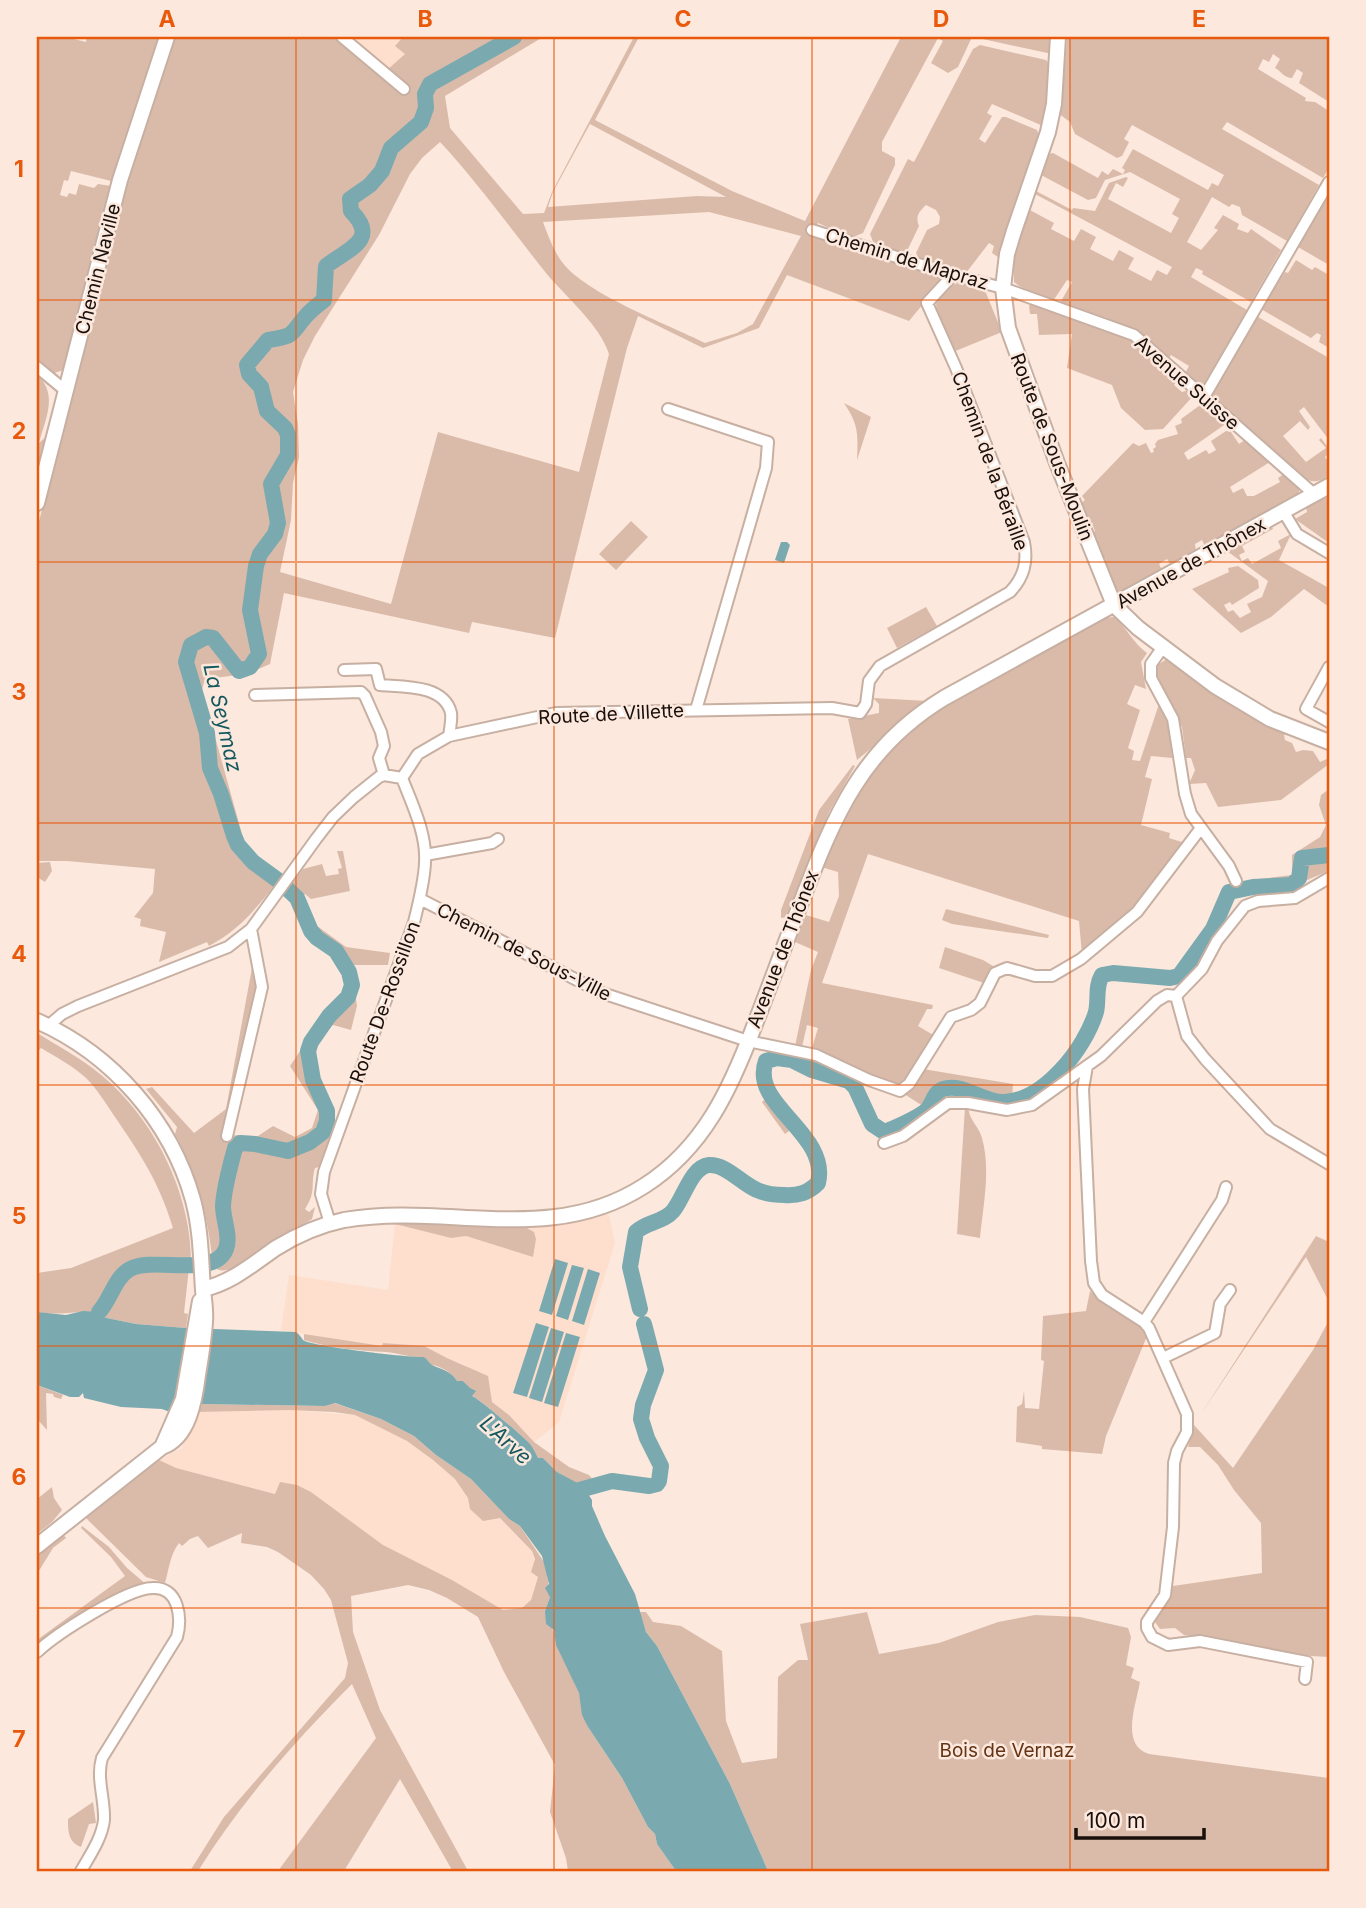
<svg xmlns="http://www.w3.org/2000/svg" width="1366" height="1908" font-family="Inter,sans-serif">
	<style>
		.built { fill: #fedecc }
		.green { fill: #dabbaa; fill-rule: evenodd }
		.water { fill: #7aaaaf }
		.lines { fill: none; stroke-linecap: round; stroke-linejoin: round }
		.river { stroke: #7aaaaf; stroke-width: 16 }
		.street-casing { stroke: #c7afa2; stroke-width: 14 }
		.secondary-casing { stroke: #c7afa2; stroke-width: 18 }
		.street { stroke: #fff; stroke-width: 10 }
		.secondary { stroke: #fff; stroke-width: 14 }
		.grid { fill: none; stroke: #e8590c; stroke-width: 2; stroke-opacity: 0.55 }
		.labels { text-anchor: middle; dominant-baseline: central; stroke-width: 5; stroke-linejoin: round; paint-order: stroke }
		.street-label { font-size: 19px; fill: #19100c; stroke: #fce8dd }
		.park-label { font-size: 19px; fill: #643414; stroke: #fce8dd }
		.water-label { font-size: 21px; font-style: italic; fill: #13585f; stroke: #fce8dd }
		.neatline { fill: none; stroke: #e8590c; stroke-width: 2.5 }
		.grid-label { font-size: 23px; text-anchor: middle; font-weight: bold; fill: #e8590c }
	</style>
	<rect width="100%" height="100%" fill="#fce8dd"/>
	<path class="built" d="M347 37H481L387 70Z
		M602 1214 609 1215 615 1243 559 1422 534 1442 509 1415 492 1402 464 1364 447 1358 424 1346 383 1343V1347L281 1330 289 1275 388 1290 395 1224 451 1238 466 1236 533 1257 534 1232 525 1227 562 1224Z
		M289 1410 355 1415 407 1441 433 1460 455 1479 468 1498 500 1518 532 1551 538 1576 531 1600 522 1608 503 1610 452 1580 383 1545 311 1492 276 1494 176 1468 159 1460 182 1448 198 1412Z"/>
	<path class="green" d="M37 37H66L86 42 87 37H160L126 141 115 182 71 171 68 181 64 180 60 195 67 197 69 193 76 195 79 184 94 188 98 184 111 186 113 190 64 370 54 373 37 359Z
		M172 37H337L365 57 406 95 410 91 387 70 405 54 395 46 403 37H543L445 96 450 128 523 214 544 213 552 192 634 37H639L595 120 732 191 805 221 901 37H972L958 67 948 73 931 63 943 41 938 38 882 142V151L895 158V165L863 233 853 237 828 230 829 228 818 223 810 231 943 277V280L909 321 787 275 759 328 703 348 638 316 627 348 555 638 472 622 469 633 284 593 270 664 247 674 205 679 202 690 247 852 245 855 264 874 278 881C256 908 241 929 209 946L207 942 159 962 166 932 140 926 141 919 134 917 153 893 155 869 67 861H37V529L139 135ZM590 124 726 197 697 196 548 207 553 192ZM440 142C479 184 510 228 546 273 565 296 600 325 609 354L579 472 438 432 391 604 280 572 291 520 293 483 299 457 298 424 293 392 303 360 315 336 379 235 410 174 422 158ZM709 212 801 236 753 324 737 333 705 343C667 324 586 294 562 262 553 250 548 235 543 222Z
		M978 37H1052V54L978 38Z
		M1067 37H1329V102L1299 83 1303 73 1297 69 1292 78C1284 78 1281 71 1275 68L1280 59 1273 54 1269 62 1263 59 1258 69 1306 98 1305 101 1315 102 1329 111V168L1323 178 1227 122 1222 129 1319 185 1287 241 1242 215 1240 207 1232 204 1229 207 1212 197 1187 242 1201 250 1218 230 1214 228 1223 215 1239 224 1237 229 1248 233 1251 229 1281 250 1251 302 1202 274 1203 271 1196 268 1191 277 1247 310 1202 387H1199L1184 375 1189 366 1171 355 1168 360 1105 317 1100 318 1060 303 1072 282 1067 280 1053 301 1019 286 1014 282V253L1028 209 1054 223 1051 229 1074 241 1081 229 1096 237 1090 249 1113 261 1119 250 1134 258 1128 269 1151 281 1157 270 1167 275 1172 267 1035 194 1036 191 1072 210 1073 208 1095 211 1109 183 1126 177 1128 178 1123 187 1116 183 1108 199 1171 233 1179 218 1172 214 1180 199 1130 172 1105 180 1096 198 1088 200 1041 175 1048 154 1053 153 1098 178 1102 171 1108 175 1113 169 1123 174 1125 170 1122 168 1133 149 1208 190 1212 183 1218 186 1224 175 1132 125 1124 139 1129 142 1122 156 1117 158 1075 134 1070 122 1058 113 1063 88Z
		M980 45 1046 60 1051 66 1043 126 992 104 987 113 992 116 979 139 985 143 1002 117H1006L1037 130 1040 139 998 257 992 253 994 246 989 243 966 273 919 259 916 253 927 230 939 224 940 217 936 210 926 205C919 212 915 216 919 226L907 251 900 254 874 244 870 234 908 159 914 162 973 49Z
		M1329 194V265L1298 247Z
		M1296 260 1312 270 1315 267 1329 275V348L1319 342 1321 335 1317 333 1311 338 1261 309 1285 272 1288 273Z
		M962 282 981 288 986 293 1002 332 953 352C941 325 918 293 962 282Z
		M1032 303 1128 337 1178 380 1174 385 1182 392 1189 390 1194 395 1163 429 1145 430 1121 408 1112 385 1067 368 1072 334 1039 335 1037 314H1030L1029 306Z
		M1258 317 1329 358V440L1304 407 1299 411 1310 427 1308 430 1300 421 1283 436 1306 462 1326 448 1319 440 1321 438 1329 449V453L1325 457 1329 463V476C1317 483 1312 483 1300 476L1213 399 1212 396Z
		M37 375C59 394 45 419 39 443L49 434 37 481Z
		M844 403 871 417 857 460C858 435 859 425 844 403Z
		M1203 403 1227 423 1184 453 1188 460 1206 450 1209 454 1216 450 1211 441 1226 431 1231 432 1239 444 1245 440 1270 462 1230 487 1233 493 1243 488 1247 496H1254L1280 482 1278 478 1284 474 1299 488V493L1205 546 1202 540 1195 544 1196 551 1171 565 1167 559 1159 564 1162 570 1120 592 1115 590 1104 562 1106 560 1101 555 1093 533 1095 531 1092 523 1089 524 1081 503 1085 500 1082 496 1133 443 1139 446 1146 443 1151 453 1154 452 1153 449 1156 447 1155 444 1158 440 1178 434 1175 426 1182 423 1181 419Z
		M1325 497 1329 500V543L1295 519 1307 512 1306 507Z
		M631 521 648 537 616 570 599 554Z
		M1272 527 1273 529 1242 546 1245 552 1239 555 1242 561 1248 558 1252 564 1281 548 1278 541 1291 534 1279 560 1329 588V607L1304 589 1271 617 1241 633 1192 589 1229 572 1228 568 1238 566 1258 580 1259 588 1232 605 1230 602 1224 605 1228 612 1233 610 1240 618 1251 612 1247 604 1262 597 1268 581 1227 551Z
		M926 607 937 626 897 648 887 628Z
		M1114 617C1127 628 1133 643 1147 653L1141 662 1146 689 1135 685 1127 704 1140 710 1128 748 1134 751 1132 760 1140 761 1159 704C1169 722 1171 738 1172 758L1151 756 1145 777 1152 779 1141 825 1170 833 1169 838 1185 843 1133 909 1082 955 1079 921 868 854 822 983 933 1005 932 1009H927L918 1026 935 1036 903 1085 895 1087 812 1048 818 1028 807 1025 802 1047 795 1046 811 970 818 952 795 942 806 915 829 922 839 896 838 872 821 867C851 795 879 750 945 706L1105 618Z
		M1165 660 1170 661 1231 705 1287 734 1284 735 1285 740 1292 743 1296 752 1303 750 1313 751 1320 762 1329 758V764L1281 800 1218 807 1206 783 1189 784 1195 770 1191 758H1186L1182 727 1157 676 1158 665Z
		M873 698 928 701 857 760 848 719 879 713V704Z
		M853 765 855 766 829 812 788 917 781 918V910L819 810Z
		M1329 789V848L1304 850 1295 855 1294 876 1290 881 1240 885 1245 881 1292 875V855L1320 837 1326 825 1319 805 1321 795Z
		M337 851H343L350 891 311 899 305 894 301 898 290 885 303 869 322 864 326 876 339 874 338 869 342 868Z
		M1329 858V870C1319 876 1309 878 1300 884L1304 861Z
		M50 862 52 871 45 882 37 877V863Z
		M946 909 1049 935 1048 938 952 924 942 920Z
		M313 923 346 947 390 953 388 965H351L357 1006 351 1030 333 1025C300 1051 318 1083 335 1113L329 1127 333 1129 319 1167 315 1168C310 1185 317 1191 305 1209L309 1212 315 1207 312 1219 233 1268C226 1271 217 1273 213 1264 208 1217 198 1176 175 1134L177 1127 146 1089 152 1087 194 1133 226 1109 254 957 257 987 224 1135 258 1136 273 1126 295 1137 312 1128 318 1110 290 1066 317 1026 347 1006 342 967 307 930Z
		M945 947 983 960 993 966 984 983 939 968Z
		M37 1033C58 1046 81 1058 100 1074 155 1119 193 1196 191 1267L189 1268 184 1313 188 1314 186 1328 136 1324 102 1317 99 1312C77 1311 59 1316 37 1312V1273L71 1268 173 1228C160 1184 141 1155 115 1117 106 1104 98 1090 86 1078 73 1066 56 1057 41 1048L37 1052Z
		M813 1057 853 1075 851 1080 809 1066Z
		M923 1069 1013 1084 1012 1099C1006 1099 1000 1100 995 1100 969 1096 942 1062 923 1106L904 1094Z
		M770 1094 797 1125 785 1134 762 1102Z
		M965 1107 968 1108C970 1121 979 1127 982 1138 991 1170 983 1206 980 1238L957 1234Z
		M396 1220 525 1227 534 1232 536 1239 533 1257 466 1236 451 1238 395 1224Z
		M1316 1236 1329 1242V1302L1306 1257 1201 1414Z
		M1090 1291C1106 1305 1139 1320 1147 1336L1106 1436 1102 1454 1042 1449V1446L1016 1442 1017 1407 1022 1404 1024 1391 1025 1408 1039 1409 1044 1361 1041 1360 1043 1316 1086 1311Z
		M1329 1320V1657L1311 1656 1214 1638 1184 1635 1175 1628 1160 1629 1155 1622 1168 1601 1173 1586 1262 1573 1261 1523 1234 1490 1218 1465 1200 1447H1188L1194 1425 1233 1468 1313 1350Z
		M304 1334 382 1346 383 1343 424 1346 447 1358 488 1376 492 1402 509 1415 534 1442 569 1467 589 1475 594 1481 583 1486H579L557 1472 543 1458H538C534 1453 532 1447 529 1443 524 1437 477 1397 471 1395L470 1389 463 1381H457C451 1372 441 1366 431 1365L424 1357C410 1358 399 1353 386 1352 360 1351 329 1348 304 1340Z
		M37 1385 63 1395 61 1399 54 1397 53 1394 46 1393 47 1430 37 1419Z
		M334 1403 381 1419 414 1436 436 1455 471 1479 509 1519 520 1526 546 1565 550 1597 545 1611 579 1693 588 1727 622 1778 648 1827 655 1834 657 1844 676 1871H568L566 1858 550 1812 555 1765 504 1672 478 1617 447 1598 429 1590 408 1585 351 1596 353 1632 380 1710 468 1871 452 1870 400 1779 344 1871H278L376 1738 352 1684C295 1741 240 1803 198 1871H190L224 1817 345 1678 348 1663 331 1600 324 1589 311 1575 278 1552 267 1547 241 1543 242 1533 208 1548 198 1536 190 1539 182 1546 179 1543C170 1555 169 1569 165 1583L146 1577 92 1524 86 1518 159 1460 176 1468 275 1494 280 1482 297 1485 311 1492 383 1545 452 1580 503 1610 522 1608 531 1600 538 1577 531 1572 535 1559 532 1551 500 1518 483 1521 470 1509 468 1498 455 1479 433 1460 407 1441 355 1415 334 1412 289 1410 198 1412 202 1404 325 1406Z
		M52 1487 54 1498 62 1510 52 1522 37 1534V1499Z
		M82 1526 109 1547 127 1568 147 1585 37 1647V1640L125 1576 111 1557 81 1528Z
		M63 1534 66 1538 53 1548 37 1574V1556Z
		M640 1612H646L653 1622 681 1626 722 1651 726 1721 742 1763 777 1758 778 1677 798 1660H808L800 1624 867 1612 879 1654 939 1643 998 1622 1035 1615 1080 1617 1128 1628 1131 1637 1126 1665 1134 1668 1131 1678 1140 1682C1136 1705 1120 1745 1149 1754L1329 1778V1871H768L730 1784 657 1646 646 1632Z
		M93 1802 96 1823 89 1824 81 1847C68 1842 68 1831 68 1819Z"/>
	<path class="water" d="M781 542H787L790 545 784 563 775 560Z
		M555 1259 568 1263 552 1315 539 1311Z
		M572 1265 584 1268 568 1320 556 1316Z
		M588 1269 600 1273 584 1325 572 1321Z
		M83 1311 99 1312 102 1317 136 1324 186 1328 296 1332C299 1334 301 1337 303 1340 310 1346 410 1358 424 1357 427 1359 429 1363 432 1365 442 1370 450 1370 457 1381H463L470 1388 476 1391 472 1396C477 1397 525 1438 530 1444 533 1448 536 1454 538 1458H543L557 1472 583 1486 592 1500V1506L605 1536 635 1594 646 1632 657 1646 730 1784 768 1871H676L657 1844 655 1834 648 1827 622 1778 588 1727 582 1715 579 1693 556 1645 554 1630 546 1624 545 1611 550 1597 545 1588 549 1584 542 1556 520 1526 509 1519 471 1479 436 1455 414 1436 381 1419 335 1403 325 1406 202 1404 170 1412 162 1409 121 1407 84 1398 83 1393 79 1397H70L37 1385V1312L66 1315Z
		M536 1323 549 1327 527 1397 513 1393Z
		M551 1328 564 1332 542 1402 529 1398Z
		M566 1333 580 1337 558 1407 544 1403Z"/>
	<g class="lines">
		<path class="river" d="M640 1309 630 1267 636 1232C646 1222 664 1222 673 1211 684 1198 691 1167 709 1165 726 1164 742 1184 757 1190 766 1194 775 1195 784 1195 798 1196 808 1193 818 1183 830 1133 749 1105 766 1061L777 1058 792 1060 812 1070 849 1081 855 1087 872 1124 884 1132C893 1129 920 1117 927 1110 933 1103 934 1092 943 1089 964 1082 984 1104 1005 1102 1045 1100 1085 1048 1096 1012 1099 999 1095 987 1102 975L1113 973 1170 978 1179 976 1213 929 1229 892 1253 887 1292 885 1299 878 1302 858 1329 855
			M99 1312C111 1299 115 1277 130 1269 155 1256 214 1279 226 1249 231 1236 223 1220 223 1206 224 1187 230 1167 235 1148L240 1143 255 1144 288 1151 310 1142 323 1132 327 1121V1111L313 1080 308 1051 311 1042 329 1016 348 997 352 985 349 972 336 951 317 938 311 931 297 898 279 881 253 862 238 845 234 836 221 794 210 768 207 733 186 662 191 645 206 637 213 638 239 671 250 667 259 654 250 610 256 566 260 554 275 534 278 523 271 484 288 455V435L285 428 267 411 261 387 249 374 247 365 268 340C296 336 289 335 306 316 311 310 318 305 324 300L326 266C348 249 380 240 351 211L350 199 370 185 382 171 391 148 421 122 426 108 425 94 430 84 514 37
			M565 1494 612 1481 649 1486 657 1484 659 1481 661 1466 647 1438 641 1419 643 1405 656 1370 644 1324"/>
		<defs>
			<path id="street" d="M342 37 404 89
				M812 230 953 275 1003 288 1134 335 1314 494
				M37 367 66 391
				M1204 397 1329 182
				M668 409 768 442 766 468 696 710
				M1283 511 1297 534 1329 553
				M1163 647 1151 664V678L1173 719 1185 794 1191 814 1229 866 1236 881
				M1329 667 1306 709 1329 722
				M344 670 376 669 380 685C402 687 444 684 451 713 452 719 450 729 449 736
				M255 695 361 692 365 696 381 732 384 746 379 758 384 775
				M402 778 418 754 449 736 556 713 832 708 860 713 866 704 869 681 880 666 1010 592C1024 577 1028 562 1024 542L956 368 927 303 953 275
				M425 855 492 843 498 839
				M420 899 602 993 748 1041 816 1055 869 1080 900 1091 909 1084 951 1017 971 1010 980 1003 995 973 1007 968 1035 976H1052L1081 959 1137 912 1201 828
				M1176 996 1187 1036 1205 1059 1270 1129 1329 1164
				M1176 996 1202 969 1217 941 1245 906 1258 901 1295 898 1329 878
				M48 1026 62 1014 78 1006 228 947 251 929 316 839 333 817 354 797 379 777 384 775 402 778
				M1087 1066 1083 1089 1091 1261 1094 1283 1102 1295 1144 1322 1149 1328 1187 1414V1432L1177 1451 1174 1463 1173 1527 1165 1595 1147 1622V1628L1152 1637 1168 1645 1200 1641 1307 1662 1305 1679
				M227 1136 262 987 251 929
				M884 1143 903 1136 948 1103H968L1007 1110 1032 1105 1101 1056 1157 1001 1167 995 1176 996
				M330 1223 321 1194 324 1172 414 922C419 902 424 883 425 863 427 834 412 804 402 778
				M1144 1322 1222 1200 1226 1187
				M1163 1358 1215 1333 1220 1304 1230 1290
				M37 1652C56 1634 126 1589 152 1588 179 1586 182 1618 177 1637L102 1758C96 1778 105 1799 104 1820 102 1838 90 1855 81 1871"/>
			<path id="secondary" d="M1058 37 1054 104 1048 132 1014 231 1007 254 1003 288 1008 328 1057 463 1114 605 1138 628 1215 686 1270 719 1329 742
				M37 503 120 180 167 37
				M37 1021C112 1054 171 1121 193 1200 201 1230 201 1260 203 1290 204 1300 206 1311 205 1322 204 1339 201 1357 198 1375 195 1399 189 1438 162 1447L37 1546
				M203 1289C231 1283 253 1264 276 1248 297 1235 320 1225 344 1220 447 1202 549 1247 644 1186 704 1148 731 1088 755 1024 771 983 786 941 802 900 835 814 862 748 944 698L1329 486
				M162 1447 183 1399 200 1301"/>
		</defs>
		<use href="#street" class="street-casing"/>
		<use href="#secondary" class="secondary-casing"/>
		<use href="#street" class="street"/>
		<use href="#secondary" class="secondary"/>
	</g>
	<path class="grid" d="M296 37V1871M554 37V1871M812 37V1871M1070 37V1871M37 300H1329M37 562H1329M37 823H1329M37 1085H1329M37 1346H1329M37 1608H1329"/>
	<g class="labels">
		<g class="street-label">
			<text transform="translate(907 259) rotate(17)">Chemin de Mapraz</text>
			<text transform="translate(98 269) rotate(-76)">Chemin Naville</text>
			<text transform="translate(1187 383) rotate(41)">Avenue Suisse</text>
			<text transform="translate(1052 447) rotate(69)">Route de Sous-Moulin</text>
			<text transform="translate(990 461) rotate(70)">Chemin de la Béraille</text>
			<text transform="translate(1191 563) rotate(-29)">Avenue de Thônex</text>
			<text transform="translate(611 714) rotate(-3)">Route de Villette</text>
			<text transform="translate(783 949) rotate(-69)">Avenue de Thônex</text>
			<text transform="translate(524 952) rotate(27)">Chemin de Sous-Ville</text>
			<text transform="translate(385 1002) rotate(-70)">Route De-Rossillon</text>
		</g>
		<g class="park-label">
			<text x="1007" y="1750">Bois de Vernaz</text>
		</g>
		<g class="water-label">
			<text transform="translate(223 718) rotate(77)">La Seymaz</text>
			<text transform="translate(506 1440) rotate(42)">L'Arve</text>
		</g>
	</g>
	<rect width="1366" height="1908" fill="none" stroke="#fce8dd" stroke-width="77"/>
	<path d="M1076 1828v10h128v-10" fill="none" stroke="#19100c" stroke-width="3.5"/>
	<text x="1086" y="1828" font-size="21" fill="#19100c" stroke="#fce8dd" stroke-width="5" paint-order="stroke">100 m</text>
	<rect x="38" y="38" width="1290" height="1832" class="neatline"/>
	<g class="grid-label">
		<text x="167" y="27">A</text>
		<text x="425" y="27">B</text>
		<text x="683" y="27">C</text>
		<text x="941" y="27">D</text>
		<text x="1199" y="27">E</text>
		<text x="19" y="177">1</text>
		<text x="19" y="439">2</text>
		<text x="19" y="700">3</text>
		<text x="19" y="962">4</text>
		<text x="19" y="1224">5</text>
		<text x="19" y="1485">6</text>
		<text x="19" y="1747">7</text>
	</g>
</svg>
